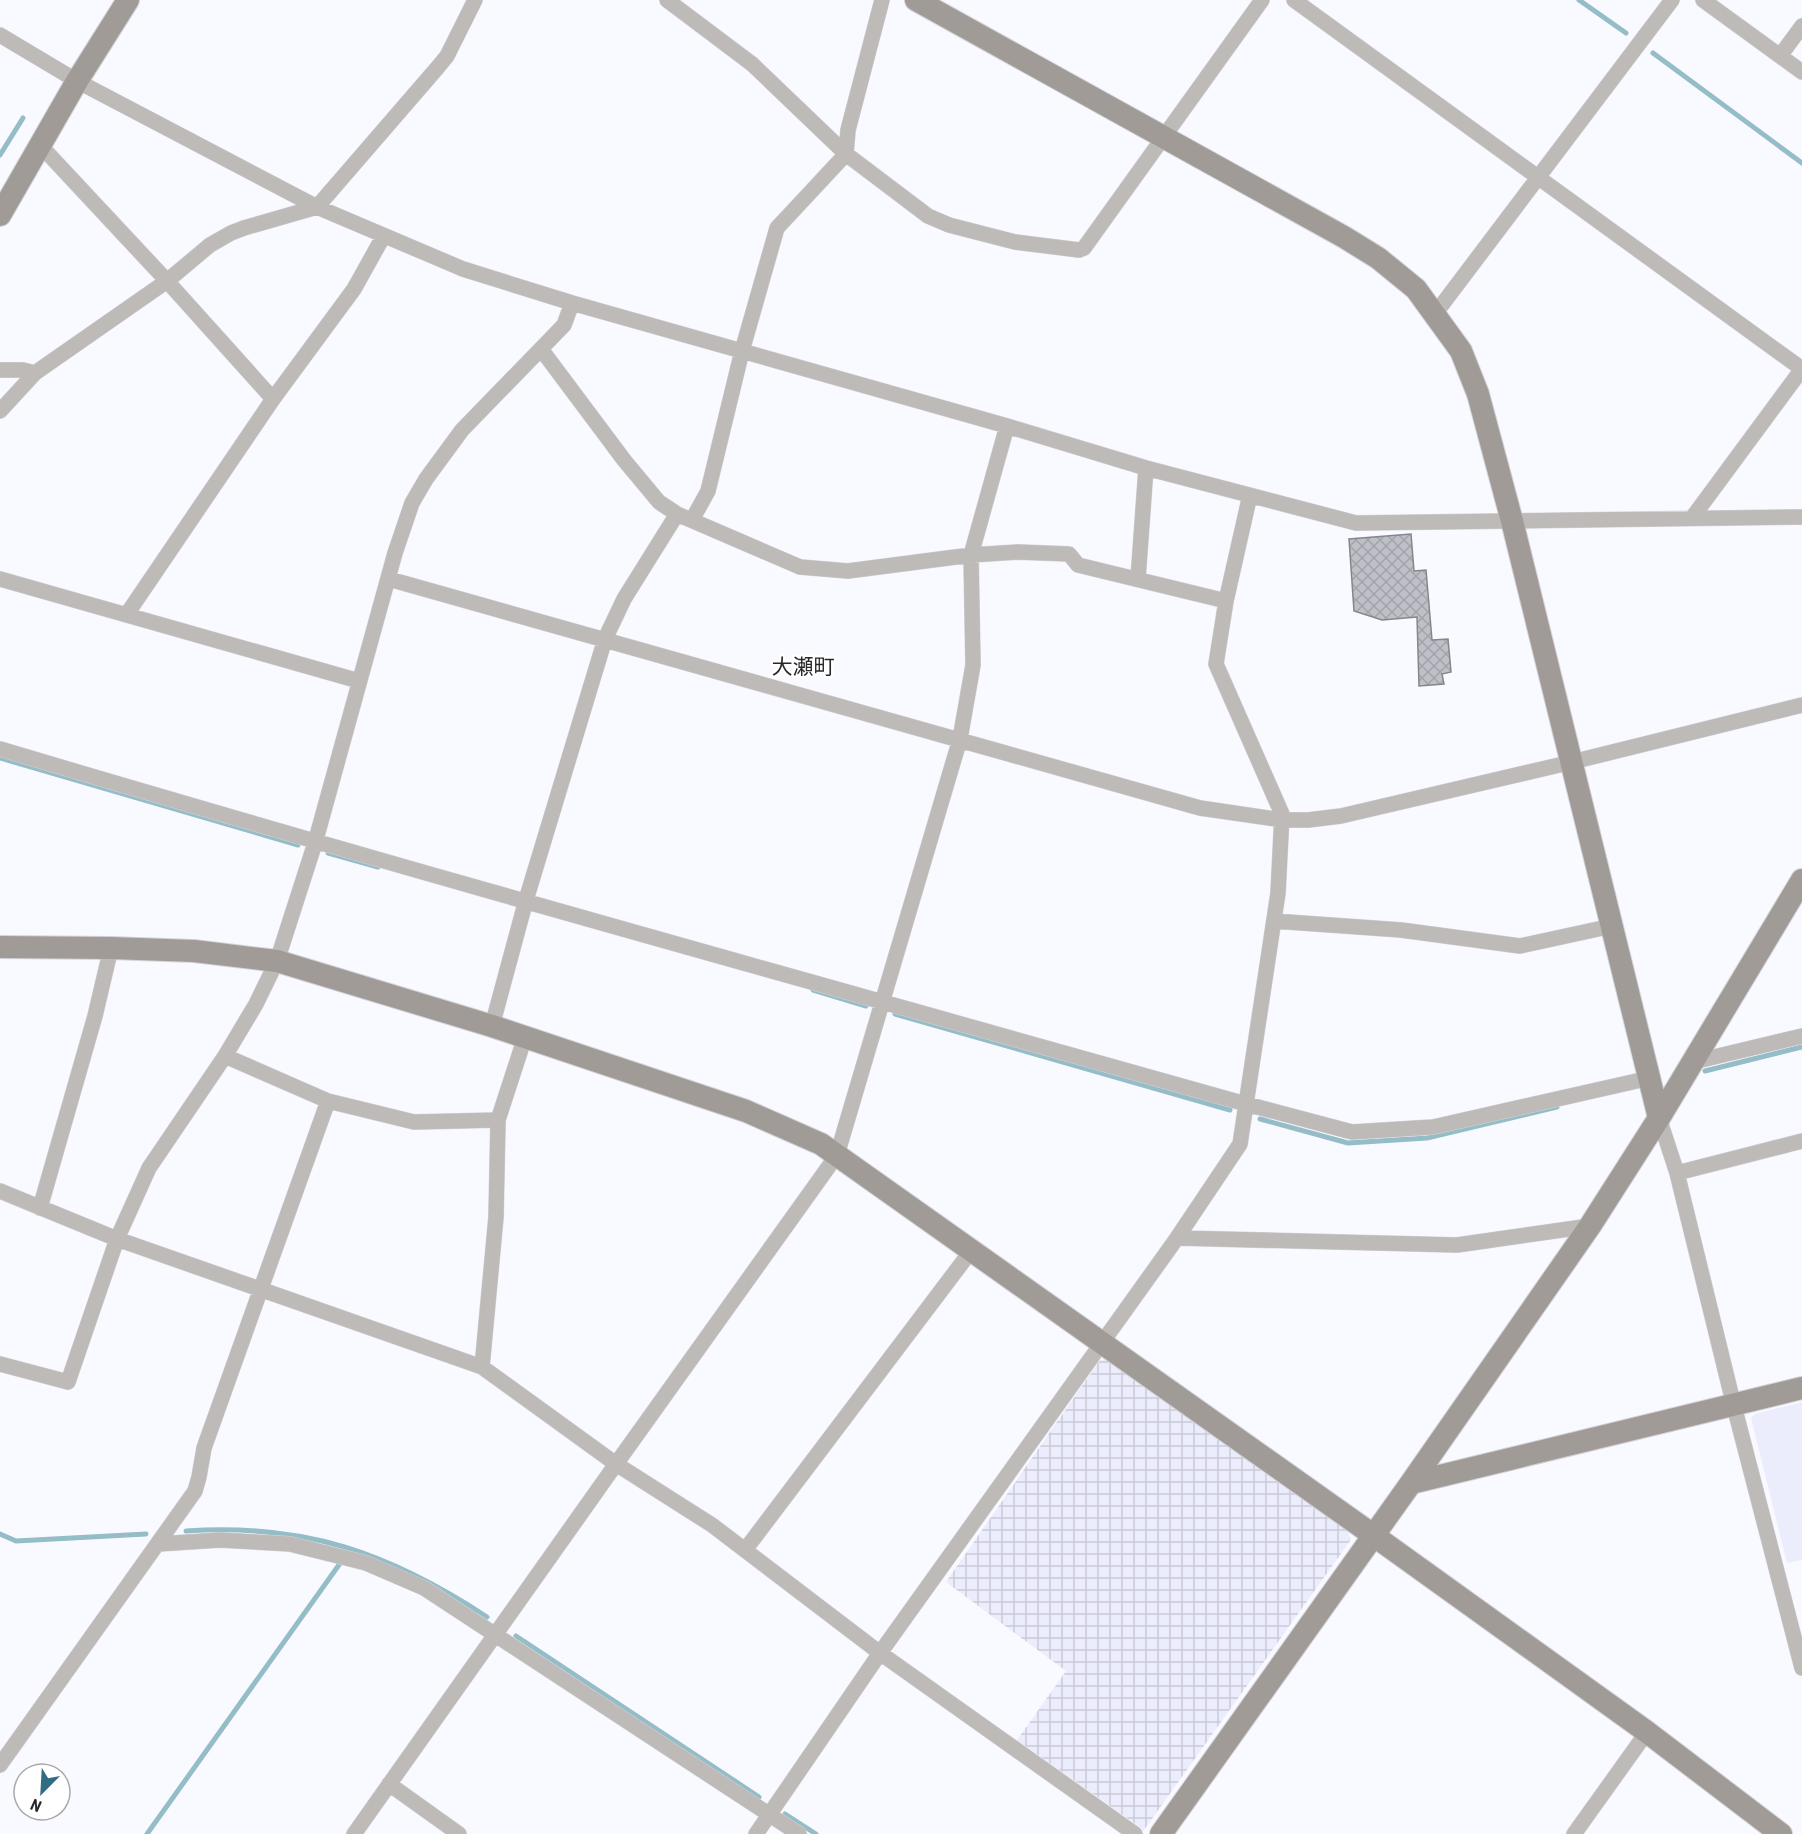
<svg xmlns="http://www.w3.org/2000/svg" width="1802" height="1834" font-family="'Roboto Condensed','Noto Sans JP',sans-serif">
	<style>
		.built { fill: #ebecfc }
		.industrial { fill: url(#industrial-grid) }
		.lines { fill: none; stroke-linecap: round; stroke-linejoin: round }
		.stream { stroke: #94bdc8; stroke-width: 5 }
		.building { fill: url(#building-cross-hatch); stroke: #85858d; stroke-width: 1.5 }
		.street-casing { stroke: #d3d4d9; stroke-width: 16 }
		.secondary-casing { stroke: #d3d4d9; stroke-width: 24 }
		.street { stroke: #bebab8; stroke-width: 15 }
		.secondary { stroke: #a09b97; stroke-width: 22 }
		.labels { text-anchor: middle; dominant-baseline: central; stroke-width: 5; stroke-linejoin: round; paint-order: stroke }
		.neighbourhood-label { font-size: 21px; fill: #28282b; stroke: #fff }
	</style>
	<defs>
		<pattern id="industrial-grid" width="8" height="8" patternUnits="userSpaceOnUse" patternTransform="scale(1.5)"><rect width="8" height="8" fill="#ebecfc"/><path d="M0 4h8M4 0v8" fill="none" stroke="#cacad8"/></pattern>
		<pattern id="building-cross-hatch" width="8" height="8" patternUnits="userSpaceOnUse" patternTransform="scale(1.5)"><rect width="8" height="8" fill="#bebfc7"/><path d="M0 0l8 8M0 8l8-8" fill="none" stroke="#a3a4ab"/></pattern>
	</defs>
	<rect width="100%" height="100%" fill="#f9faff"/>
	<path class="built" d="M1802 1402V1560L1787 1563 1751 1418 1755 1414Z"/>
	<path class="industrial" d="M1108 1359 1348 1530 1350 1541 1144 1830 1017 1740 1066 1671 946 1582 1100 1360Z"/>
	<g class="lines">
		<path class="stream" d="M1579 0 1626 33
			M1653 53 1802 163
			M0 155 23 118
			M0 758 298 845
			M328 853 378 867
			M813 990 866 1006
			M895 1014 1230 1110
			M1705 1071 1802 1047
			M1260 1119 1348 1143 1427 1138 1557 1107
			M186 1531C305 1523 389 1553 487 1617
			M0 1534 16 1541 146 1534
			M516 1636 759 1797
			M785 1814 816 1834
			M147 1834 341 1562"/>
	</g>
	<path class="building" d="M1411 534 1414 571 1426 570 1432 640 1448 639 1451 672 1442 674 1444 684 1419 686 1417 617 1382 620 1354 611 1349 539Z"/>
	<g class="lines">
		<defs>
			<path id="street" d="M667 0 752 64 846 154 928 216 949 225 1015 242 1079 250 1084 248 1262 0
				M1294 0 1802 369
				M1703 0 1802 72
				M0 35 77 81 317 207 463 269 572 303 1007 426 1146 468 1356 523 1802 517
				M1780 56 1802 26
				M40 145 167 281 273 399
				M1435 314 1672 0
				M541 349 624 460 659 502 677 514 800 567 848 571 971 555 1018 552 1069 554 1078 565 1226 601
				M0 370H23L35 373
				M0 411 35 373 167 281 210 245 231 233 244 228 317 207 438 67 447 56 475 0
				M1007 426 971 555 973 665 960 739 837 1155 616 1464 712 1525 880 1653 1135 1834
				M1692 518 1802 369
				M692 520 708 491 742 351 777 228 846 154 848 130 882 0
				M0 579 359 681
				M389 579 1200 808 1282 820H1308L1341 816 1572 762 1802 705
				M1138 579 1146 468
				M127 614 273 399 354 289 383 237
				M0 749C414 872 830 987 1246 1104L1352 1132 1433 1127 1650 1078
				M1274 921 1401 930 1520 946 1612 926
				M492 1026 526 900 605 639 624 599 677 514
				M225 1056 328 1101 414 1122 498 1120
				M1693 1062 1802 1036
				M1659 1118 1677 1173 1734 1406 1802 1668
				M1677 1173 1802 1141
				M0 1191 117 1239 149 1168 225 1056 256 1004 277 961 315 843 395 553 412 503 426 479 462 430 564 325 572 303
				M40 1208 95 1016 111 948
				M1177 1238 1457 1245 1590 1226
				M0 1364 68 1382 117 1239 482 1367 616 1464 354 1834
				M482 1367 496 1217 498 1120 525 1037
				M158 1544 220 1540 290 1544 366 1563 424 1588 799 1834
				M745 1550 971 1251
				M0 1765 195 1491 199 1477 204 1448 328 1101
				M389 1784 459 1834
				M756 1834 880 1653 1177 1238 1240 1144 1278 893 1282 814 1216 664 1226 601 1250 495
				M1574 1834 1647 1732"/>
			<path id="secondary" d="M916 0 1344 237 1378 258 1416 289 1461 351 1478 394 1512 521 1659 1118
				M0 215 77 81 128 0
				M0 947 111 948 194 951 277 961 492 1026 746 1111 821 1144 1373 1535 1647 1732 1781 1834
				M1411 1483 1802 1388
				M1161 1834 1411 1483 1590 1226 1659 1118 1802 880"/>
		</defs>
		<use href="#street" class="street-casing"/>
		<use href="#secondary" class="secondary-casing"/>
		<use href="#street" class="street"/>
		<use href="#secondary" class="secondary"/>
	</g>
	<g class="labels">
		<g class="neighbourhood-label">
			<text x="803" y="667">大瀬町</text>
		</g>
	</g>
	<g transform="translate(42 1792) rotate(204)"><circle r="28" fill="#ffffff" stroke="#a9a9aa" stroke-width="1.5"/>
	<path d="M0-4.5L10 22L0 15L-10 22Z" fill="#326b84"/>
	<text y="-9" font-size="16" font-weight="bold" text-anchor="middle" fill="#28282b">N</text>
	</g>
</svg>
